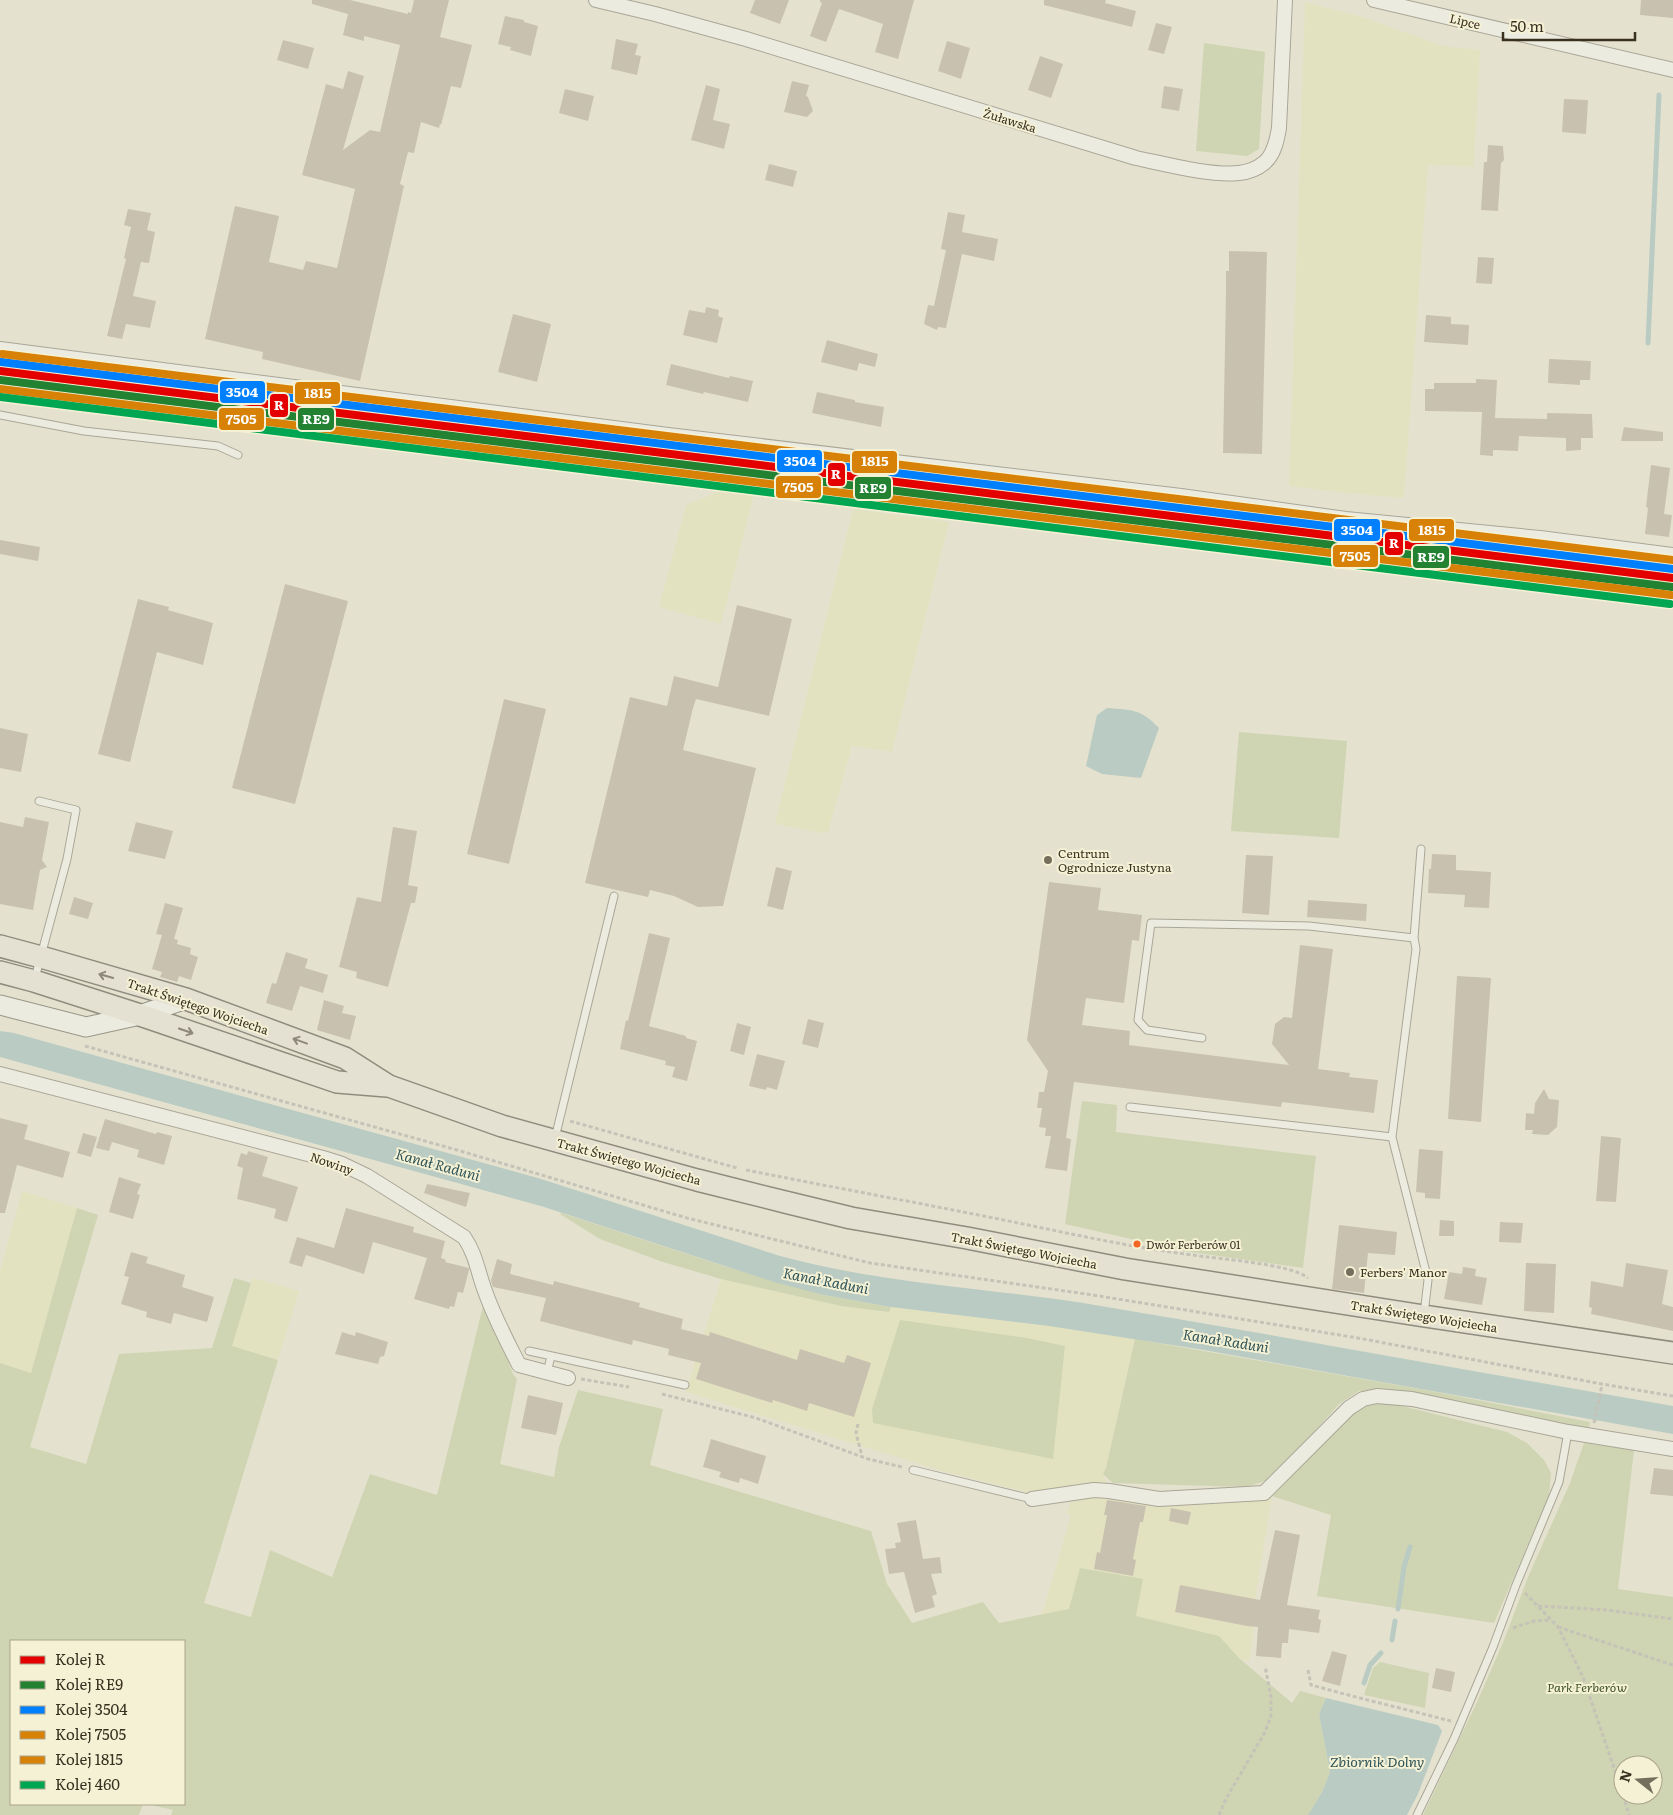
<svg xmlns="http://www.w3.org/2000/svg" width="1673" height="1815" font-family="Literata,serif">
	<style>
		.farmland { fill: #e3e2c0 }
		.green { fill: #cfd5b2; fill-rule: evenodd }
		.water { fill: #b9cbc2 }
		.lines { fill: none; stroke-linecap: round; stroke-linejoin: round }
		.stream { stroke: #b9cbc2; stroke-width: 5 }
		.building { fill: #c8c1b0 }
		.service-casing { stroke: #aaa697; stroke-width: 9 }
		.minor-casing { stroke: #aaa697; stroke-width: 16 }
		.secondary-casing { stroke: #999688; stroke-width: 21 }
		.primary-casing { stroke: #8f8c7e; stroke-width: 24 }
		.path { stroke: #c5c3b7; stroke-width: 3; stroke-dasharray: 4 2.5; stroke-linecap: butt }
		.service { stroke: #ecebe0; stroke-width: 7 }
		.minor { stroke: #ecebe0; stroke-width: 14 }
		.secondary { stroke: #ecebe0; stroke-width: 19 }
		.primary { stroke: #e4e1d2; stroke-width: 21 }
		.rail-1-casing { stroke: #f5f1d5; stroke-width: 11 }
		.rail-2-casing { stroke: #f5f1d5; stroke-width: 11 }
		.rail-3-casing { stroke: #f5f1d5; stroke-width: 11 }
		.rail-4-casing { stroke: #f5f1d5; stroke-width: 11 }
		.rail-5-casing { stroke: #f5f1d5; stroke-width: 11 }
		.rail-6-casing { stroke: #f5f1d5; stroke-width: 11 }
		.rail-1 { stroke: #e50000; stroke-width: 8 }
		.rail-2 { stroke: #238132; stroke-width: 8 }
		.rail-3 { stroke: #0080ff; stroke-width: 8 }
		.rail-4 { stroke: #d78106; stroke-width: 8 }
		.rail-5 { stroke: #d78106; stroke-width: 8 }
		.rail-6 { stroke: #00a651; stroke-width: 8 }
		.oneway { stroke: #8e8879 }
		.poi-dot { fill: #756e5d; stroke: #f5f1d5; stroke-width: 2 }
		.bus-dot { fill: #f26522; stroke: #f5f1d5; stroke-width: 2 }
		.labels { text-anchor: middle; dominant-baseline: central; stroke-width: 4; stroke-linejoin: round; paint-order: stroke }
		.bus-label { font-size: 11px; fill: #393020; stroke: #f5f1d5; text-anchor: start }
		.street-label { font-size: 12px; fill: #393020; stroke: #f5f1d5 }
		.poi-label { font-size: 12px; fill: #393020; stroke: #f5f1d5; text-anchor: start }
		.park-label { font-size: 12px; font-style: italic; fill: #415427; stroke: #f5f1d5 }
		.water-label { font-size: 14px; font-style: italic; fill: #2f5458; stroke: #f5f1d5 }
		.line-badge { stroke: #f5f1d5; stroke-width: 2 }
		.badge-label { font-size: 14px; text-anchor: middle; font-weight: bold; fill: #fff }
	</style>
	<rect width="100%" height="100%" fill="#e4e2cf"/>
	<path class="farmland" d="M1305 2 1362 17 1443 46 1480 50 1474 167 1428 165 1404 498 1346 493 1289 486Z
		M731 491H747L754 494 721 624 659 607 686 505 715 493Z
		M853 509 949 522 892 752 852 746 828 832 823 833 775 824Z
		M22 1191 77 1208 31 1373 0 1363V1271Z
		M253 1278 299 1291 278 1360 231 1346Z
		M721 1279 841 1306 889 1312 891 1307 1049 1326 1135 1339 1106 1468 1103 1474 1107 1483 1058 1491 1027 1492 946 1472 686 1392Z
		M1104 1496H1272L1254 1605V1626L1249 1662 1239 1658 1219 1636 1135 1616 1143 1579 1069 1609 1042 1614 1071 1516 1067 1513 1071 1501Z"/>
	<path class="green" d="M1204 43 1265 52 1259 149 1247 156 1196 151Z
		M1239 732 1347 741 1339 838 1231 831Z
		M1082 1101 1117 1105 1116 1132 1316 1156 1303 1268 1184 1251 1065 1224Z
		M77 1208 98 1215 30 1447 86 1464 119 1354 212 1348 234 1278 251 1283 232 1346 278 1360 204 1603 251 1617 270 1550 332 1577 370 1474 437 1495 484 1302 513 1374 517 1379 500 1464 554 1477 559 1447 578 1390 663 1409 650 1465 871 1531 887 1584 912 1623 983 1602 999 1623 1069 1609 1080 1568 1143 1579 1136 1616 1219 1636 1239 1658 1292 1703 1300 1691 1326 1698 1319 1714 1330 1772 1322 1792 1308 1815H171L173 1810 147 1804H184V1641H11V1804H143L139 1815H0V1363L31 1373Z
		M561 1213 727 1267 824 1295 891 1307 889 1312 841 1306 721 1279 663 1262 600 1239 560 1214Z
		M900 1320 1027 1338 1065 1346 1053 1459 873 1423 872 1409Z
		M1135 1339 1431 1391 1590 1422 1589 1427 1586 1429 1382 1391H1359L1339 1404 1272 1479 1246 1487 1113 1483 1103 1474 1106 1468Z
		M1378 1403 1398 1405 1507 1432 1527 1443 1544 1460 1551 1473 1549 1496 1494 1623 1317 1596 1331 1515 1272 1496 1336 1428 1350 1415 1365 1407Z
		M1584 1443 1634 1450 1618 1589 1673 1597V1815H1423L1477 1702 1502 1645 1528 1577 1570 1483ZM1623 1765H1653V1795H1623Z
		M1380 1662 1429 1673 1425 1708 1364 1695 1373 1668Z"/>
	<path class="water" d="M1107 708C1132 710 1141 709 1159 728L1141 778 1102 774 1086 766 1097 715Z
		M0 1031 14 1033 538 1178 780 1256C883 1284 990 1288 1095 1305 1288 1337 1480 1373 1673 1406V1434L1198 1349 1049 1326 891 1307 824 1295 774 1282 541 1206 0 1057Z
		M1326 1698 1438 1725 1442 1731 1418 1794 1407 1815H1308L1322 1792 1330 1772 1319 1714Z"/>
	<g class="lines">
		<path class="stream" d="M1648 343 1659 95
			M1398 1609 1404 1567 1410 1547
			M1392 1640 1395 1621
			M1364 1683 1370 1665 1381 1653"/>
	</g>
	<path class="building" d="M312 0H350L408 14V12L411 13 414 0H449L440 37 472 45 461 88 451 86 441 125 440 124 439 128 421 122 414 153 408 152 400 184 404 186 360 381 262 359 263 352 205 339 235 206 279 216 269 262 303 270 306 261 337 268 355 189 302 175 326 84 343 89 348 71 364 76 343 150 370 130 380 132 400 45 364 36V41L343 35 348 14 312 4Z
		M755 0H789L780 24 750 13Z
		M820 0H914L898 59 875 52 883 24 839 9 826 42 810 36 822 3 820 2Z
		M1044 0H1106L1105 3 1136 11 1132 27 1044 5Z
		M1641 0H1673V18L1640 15Z
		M505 16 524 20V22L538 26 531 56 510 50 511 47 498 44Z
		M1156 23 1172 27 1164 54 1148 50Z
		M616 39 638 44 635 55 641 56 637 75 611 69Z
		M283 40 314 48 308 69 277 60Z
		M947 41 970 48 961 79 938 71Z
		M1040 56 1063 64 1051 98 1028 90Z
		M792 81 809 85 806 96 808 97 813 111 807 117 784 112Z
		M706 85 720 89 713 120 730 124 724 149 691 140Z
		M1164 86 1183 89 1179 111 1161 108Z
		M565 89 594 96 588 121 559 113Z
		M1564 99 1588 100 1586 134 1562 132Z
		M1488 145 1503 146 1504 160 1501 163 1498 211 1481 210 1484 162H1487Z
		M769 164 797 171 793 187 765 180Z
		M128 209 151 213 147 230 155 232 149 263 141 262 133 296 156 301 150 328 126 324 122 339 107 336 126 259 124 258 131 227 124 225Z
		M948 212 965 215 962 232 998 239 994 261 962 254 946 328 938 327 937 330 924 324 928 305 934 306 946 250 941 249Z
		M1229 251 1267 252 1262 454 1223 453 1226 291V271H1229Z
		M1478 257 1494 258 1492 284 1476 283Z
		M706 307 719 310 718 316 723 318 717 343 683 335 689 310 705 313Z
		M513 314 551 324 537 382 498 372Z
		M1426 315 1451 317V324L1469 325 1468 345 1424 342Z
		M827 340 878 354 875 367 859 363 857 371 821 362Z
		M1549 359 1591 361 1590 380H1580V385L1548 383Z
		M671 364 729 378 730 376 753 381 748 402 704 392 703 394 666 385Z
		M1476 379 1497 380 1495 418 1547 419V413L1592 414 1593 438H1581V450L1566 451V438L1519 436 1518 451 1493 450V456L1480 455 1482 412 1425 411V389H1434V383H1476Z
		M817 392 855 400V402L884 407 881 427 812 413Z
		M1624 427 1663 432V441H1621Z
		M1651 465 1670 468 1664 514 1672 515 1669 537 1645 534 1648 508 1646 507Z
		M0 540 40 547 38 561 0 554Z
		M285 584 348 601 295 804 232 788Z
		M138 599 169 607 168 610 213 623 203 665 157 652 130 762 98 754Z
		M737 605 792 619 769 716 696 699 693 708 683 750 756 768 723 906 698 907 674 896 650 890 648 897 585 883 630 697 667 706 674 676 718 687Z
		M504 699 546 709 509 864 467 854Z
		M0 728 28 734 21 772 0 768Z
		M25 817 49 822 42 860 47 867 40 870 33 910 0 904V822L23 827Z
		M136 822 173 831 165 859 128 851Z
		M393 827 417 831 408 885 418 887 415 903H411L388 987 356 978 357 972 339 967 357 897 381 902Z
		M1432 854 1456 855V870L1491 872 1489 908 1464 907 1465 895 1428 893 1429 869H1431Z
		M1246 855 1273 856 1269 915 1242 913Z
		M776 867 792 871 783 910 767 906Z
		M1049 882 1101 888 1098 910 1142 915 1139 941 1132 940 1124 1003 1086 998 1082 1025 1130 1031 1129 1045 1289 1065 1272 1044 1275 1024 1284 1017 1292 1018 1300 945 1333 949 1318 1069 1350 1073 1349 1077 1378 1080 1374 1113 1282 1102 1281 1107 1074 1082 1066 1138 1071 1139 1067 1171 1045 1168 1051 1136H1045L1046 1128 1039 1127 1042 1108H1037L1039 1092H1044L1048 1071 1027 1040Z
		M74 897 93 903 88 919 69 914Z
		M1308 900 1367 904 1366 921 1307 917Z
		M165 903 183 908 174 939 178 940 177 944 191 948 190 954 198 957 191 980 179 976 177 982 160 977 162 972 152 969 162 935 156 934Z
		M649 933 670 938 649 1026 686 1036V1038L697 1041 687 1081 672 1077 675 1067 665 1065 666 1061 620 1049 626 1020 628 1021Z
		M286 952 308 959 305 968 328 975 323 993 300 986 292 1011 266 1003 272 983 276 984Z
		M1457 976 1491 978 1481 1122 1448 1119Z
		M324 1000 344 1006 342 1013 356 1016 350 1040 317 1030Z
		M808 1019 824 1023 818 1048 802 1044Z
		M737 1023 751 1027 744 1055 730 1051Z
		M757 1054 785 1061 777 1090 767 1087 766 1090 749 1086Z
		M1544 1089 1549 1099 1559 1100 1557 1127 1548 1135 1532 1134 1533 1130H1525L1526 1113 1534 1114 1535 1103Z
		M0 1118 28 1125 24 1139 70 1152 63 1178 17 1165 5 1213H0Z
		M105 1119 156 1134 157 1132 172 1136 164 1165 137 1157 139 1150 112 1142 109 1151 96 1148Z
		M83 1133 97 1137 91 1157 77 1153Z
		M1601 1136 1621 1138 1616 1202 1596 1201Z
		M1419 1149 1443 1151 1440 1199 1425 1198V1193L1416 1192Z
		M248 1151 268 1157 262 1176 298 1187 287 1222 274 1218 276 1209 237 1199 243 1168 237 1166 241 1153 247 1155Z
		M119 1177 141 1184 137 1194 140 1195 133 1219 109 1212Z
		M427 1184 470 1193 466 1207 424 1193Z
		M346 1208 414 1227 413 1232 445 1241 441 1258 446 1260 445 1262 469 1268V1270L463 1293 458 1292 454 1307 450 1306 449 1309 414 1299 427 1258 373 1242 364 1274 306 1255 302 1267 289 1263 297 1237 334 1248Z
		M1440 1220 1454 1221V1236H1439Z
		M1500 1222 1523 1223 1521 1243 1499 1242Z
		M1339 1225 1397 1232 1395 1255 1368 1253 1364 1293 1332 1289Z
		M131 1252 148 1257 146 1263 185 1275 182 1287 214 1297 207 1322 174 1313 171 1324 146 1317 147 1312 121 1304 129 1277 124 1276Z
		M497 1259 512 1264 510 1274 553 1285 554 1281 640 1303 639 1307 683 1319 681 1329 709 1336 710 1332 797 1360 800 1349 844 1363 847 1355 871 1363 854 1417 809 1403 807 1411 773 1400 772 1403 696 1379 701 1363 668 1355 669 1349 633 1340 632 1345 540 1321 546 1298 493 1287 491 1281Z
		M1526 1263 1556 1264 1554 1313 1524 1311Z
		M1626 1263 1668 1270 1662 1304 1673 1307V1331L1591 1314 1592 1308 1589 1307 1591 1281 1623 1287Z
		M1463 1267 1476 1269 1475 1276 1487 1278 1482 1305 1444 1299 1449 1272 1462 1274Z
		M342 1332 355 1336 356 1332 388 1342 384 1356 380 1357 378 1364 335 1354Z
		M528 1395 563 1403 556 1435 521 1428Z
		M711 1439 766 1456 758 1484 740 1478 739 1483 719 1477 721 1472 703 1467Z
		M1654 1468 1673 1470V1496L1650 1494Z
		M1107 1500 1146 1506 1143 1522H1140L1133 1559 1136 1560 1133 1576 1094 1569 1097 1552 1100 1553 1107 1515H1104Z
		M1171 1508 1191 1512 1188 1525 1169 1521Z
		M916 1520 923 1559 940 1557 942 1573 931 1574 937 1594 932 1596 935 1607 915 1613 904 1572 889 1574 885 1549 896 1548 895 1543 901 1542 897 1523Z
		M1275 1530 1300 1535 1287 1605 1320 1610 1318 1619 1321 1620 1319 1633 1289 1629 1288 1643H1282L1281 1658 1256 1656 1258 1627 1247 1626 1175 1612 1180 1585 1260 1600Z
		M1332 1651 1347 1655 1340 1686 1322 1681Z
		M1436 1668 1455 1672 1451 1692 1432 1688Z"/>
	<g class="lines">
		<defs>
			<path id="service" d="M0 415 84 431 218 446 238 455
				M35 978 67 859 76 810 39 801
				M1202 1038 1147 1030 1138 1020 1151 923 1309 926 1414 938
				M1130 1107 1392 1137 1428 1280 1424 1314
				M1392 1137 1416 949 1414 938 1421 849
				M555 1138 614 896
				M529 1351 685 1385
				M547 1373 551 1356
				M913 1470 1032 1499
				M1417 1815 1454 1739 1493 1647 1516 1585 1559 1482 1568 1432"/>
			<path id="minor" d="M596 0 655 14 746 39 1136 158C1165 164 1210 176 1239 173 1248 172 1258 168 1264 163 1274 155 1277 140 1279 128L1285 0
				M1374 0 1673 70
				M0 349 668 435 1181 496 1346 519 1540 538 1673 555
				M0 1074 323 1158 342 1164 367 1176 464 1237C476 1254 478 1273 485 1291 494 1317 507 1341 519 1365L568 1378
				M1032 1499 1094 1490 1109 1491 1159 1499 1264 1493 1349 1408 1363 1399 1377 1396 1412 1399 1568 1432 1673 1449"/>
			<path id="secondary" d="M0 1005 86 1027 140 1015 186 999"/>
			<path id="primary" d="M0 946 41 957 186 999 345 1058 389 1086 502 1126 697 1180 789 1203 851 1218 967 1238 1125 1269 1424 1316 1673 1353
				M0 972 34 981 140 1015 337 1082 387 1086"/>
		</defs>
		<use href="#service" class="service-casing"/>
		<use href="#minor" class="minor-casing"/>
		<use href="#secondary" class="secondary-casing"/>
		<use href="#primary" class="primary-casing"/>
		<path class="path" d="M85 1046 457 1150 687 1218 870 1263 1093 1295 1358 1338 1602 1384 1673 1396
			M570 1121 737 1168
			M746 1170C821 1185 898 1199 973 1214 1047 1228 1119 1246 1193 1255 1218 1259 1292 1264 1308 1278
			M581 1379 629 1387
			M662 1394 756 1418 868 1459 902 1467
			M1594 1423 1602 1385
			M858 1424 856 1433 862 1456
			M1525 1593 1558 1627 1583 1677 1623 1794
			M1538 1606 1607 1610 1673 1619
			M1558 1627 1673 1665
			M1513 1628 1534 1621 1551 1620
			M1308 1670 1311 1685 1352 1696 1451 1721
			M1623 1795 1629 1815
			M1219 1815 1227 1797 1264 1734 1271 1716V1697L1265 1666"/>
		<use href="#service" class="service"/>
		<use href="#minor" class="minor"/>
		<use href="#secondary" class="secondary"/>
		<use href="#primary" class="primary"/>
		<defs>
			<path id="rail-1" d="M0 371 1673 578"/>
			<path id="rail-2" d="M0 380 1672 587"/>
			<path id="rail-3" d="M1 362 1673 569"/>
			<path id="rail-4" d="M0 389 1671 595"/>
			<path id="rail-5" d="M2 354 1673 560"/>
			<path id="rail-6" d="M0 397 1670 604"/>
		</defs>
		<use href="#rail-1" class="rail-1-casing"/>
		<use href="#rail-2" class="rail-2-casing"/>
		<use href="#rail-3" class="rail-3-casing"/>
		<use href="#rail-4" class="rail-4-casing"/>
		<use href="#rail-5" class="rail-5-casing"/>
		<use href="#rail-6" class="rail-6-casing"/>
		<use href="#rail-1" class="rail-1"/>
		<use href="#rail-2" class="rail-2"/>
		<use href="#rail-3" class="rail-3"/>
		<use href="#rail-4" class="rail-4"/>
		<use href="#rail-5" class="rail-5"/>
		<use href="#rail-6" class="rail-6"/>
	</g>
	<defs><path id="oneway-shaft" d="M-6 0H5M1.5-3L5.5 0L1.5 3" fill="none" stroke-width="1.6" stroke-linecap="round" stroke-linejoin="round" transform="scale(1.25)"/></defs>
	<g class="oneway">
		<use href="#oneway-shaft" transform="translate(106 976) rotate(-164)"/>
		<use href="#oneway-shaft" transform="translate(186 1031) rotate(19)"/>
		<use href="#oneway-shaft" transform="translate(300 1041) rotate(-160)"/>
	</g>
	<g class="poi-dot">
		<circle cx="1048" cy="860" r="5"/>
		<circle cx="1350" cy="1272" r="5"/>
	</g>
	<circle class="bus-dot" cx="1137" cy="1244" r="4.5"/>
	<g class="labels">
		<g class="bus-label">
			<text x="1146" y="1244">Dwór Ferberów 01</text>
		</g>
		<g class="street-label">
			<text transform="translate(1465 21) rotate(13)">Lipce</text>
			<text transform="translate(1010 120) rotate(17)">Żuławska</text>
			<text transform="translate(198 1006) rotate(19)">Trakt Świętego Wojciecha</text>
			<text transform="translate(629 1161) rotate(15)">Trakt Świętego Wojciecha</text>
			<text transform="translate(332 1163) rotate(19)">Nowiny</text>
			<text transform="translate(1024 1250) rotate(11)">Trakt Świętego Wojciecha</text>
			<text transform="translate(1424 1316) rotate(9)">Trakt Świętego Wojciecha</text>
		</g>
		<g class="poi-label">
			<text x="1058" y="853">Centrum<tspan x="1058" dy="14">Ogrodnicze Justyna</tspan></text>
			<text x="1360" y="1272">Ferbers' Manor</text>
		</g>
		<g class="park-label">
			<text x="1587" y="1687">Park Ferberów</text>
		</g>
		<g class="water-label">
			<text transform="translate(438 1164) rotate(15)">Kanał Raduni</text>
			<text transform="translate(826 1280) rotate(11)">Kanał Raduni</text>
			<text transform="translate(1226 1340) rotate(9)">Kanał Raduni</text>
			<text x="1377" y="1761">Zbiornik Dolny</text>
		</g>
	</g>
	<g class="line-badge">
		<rect x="219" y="380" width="47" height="24" rx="5" fill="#0080ff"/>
		<rect x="294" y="381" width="47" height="24" rx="5" fill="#d78106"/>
		<rect x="269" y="393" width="20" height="25" rx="5" fill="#e50000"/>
		<rect x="218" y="407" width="47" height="24" rx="5" fill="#d78106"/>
		<rect x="297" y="407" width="38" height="24" rx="5" fill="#238132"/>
		<rect x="776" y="449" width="47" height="24" rx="5" fill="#0080ff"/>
		<rect x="851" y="450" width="47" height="24" rx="5" fill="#d78106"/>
		<rect x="827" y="462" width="19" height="25" rx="5" fill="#e50000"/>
		<rect x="775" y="475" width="47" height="24" rx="5" fill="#d78106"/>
		<rect x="854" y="476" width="38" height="24" rx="5" fill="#238132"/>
		<rect x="1333" y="518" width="48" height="24" rx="5" fill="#0080ff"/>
		<rect x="1408" y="518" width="47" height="24" rx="5" fill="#d78106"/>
		<rect x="1384" y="531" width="20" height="25" rx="5" fill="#e50000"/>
		<rect x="1332" y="544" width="47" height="24" rx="5" fill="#d78106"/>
		<rect x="1412" y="545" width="38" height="24" rx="5" fill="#238132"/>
	</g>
	<g class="badge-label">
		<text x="242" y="397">3504</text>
		<text x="318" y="398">1815</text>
		<text x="279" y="410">R</text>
		<text x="241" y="424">7505</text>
		<text x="316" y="424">RE9</text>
		<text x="800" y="466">3504</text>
		<text x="875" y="466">1815</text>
		<text x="836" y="479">R</text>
		<text x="798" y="492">7505</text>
		<text x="873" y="493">RE9</text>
		<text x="1357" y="535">3504</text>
		<text x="1432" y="535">1815</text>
		<text x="1394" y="548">R</text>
		<text x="1355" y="561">7505</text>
		<text x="1431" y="562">RE9</text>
	</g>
	<rect x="10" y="1640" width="175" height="165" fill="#f5f1d5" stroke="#aaa48d"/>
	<rect x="20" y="1656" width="25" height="8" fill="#e50000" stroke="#aaa48d"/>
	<text x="55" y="1665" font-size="15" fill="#393020">Kolej R</text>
	<rect x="20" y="1681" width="25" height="8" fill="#238132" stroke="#aaa48d"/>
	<text x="55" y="1690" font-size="15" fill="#393020">Kolej RE9</text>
	<rect x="20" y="1706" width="25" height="8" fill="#0080ff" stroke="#aaa48d"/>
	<text x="55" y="1715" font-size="15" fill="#393020">Kolej 3504</text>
	<rect x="20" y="1731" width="25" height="8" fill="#d78106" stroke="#aaa48d"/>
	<text x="55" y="1740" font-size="15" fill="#393020">Kolej 7505</text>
	<rect x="20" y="1756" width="25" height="8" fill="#d78106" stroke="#aaa48d"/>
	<text x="55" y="1765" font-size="15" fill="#393020">Kolej 1815</text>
	<rect x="20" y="1781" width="25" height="8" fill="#00a651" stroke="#aaa48d"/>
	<text x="55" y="1790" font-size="15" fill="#393020">Kolej 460</text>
	<g transform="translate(1638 1780) rotate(287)"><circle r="24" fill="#f5f1d5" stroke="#aaa48d"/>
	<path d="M0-4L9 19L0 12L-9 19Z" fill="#756e5d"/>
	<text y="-8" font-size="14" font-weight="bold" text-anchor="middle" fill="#393020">N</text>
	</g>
	<path d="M1503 32v8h132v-8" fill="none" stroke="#393020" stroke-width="2.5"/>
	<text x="1510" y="32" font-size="15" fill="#393020" stroke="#f5f1d5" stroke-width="4" paint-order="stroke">50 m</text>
</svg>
